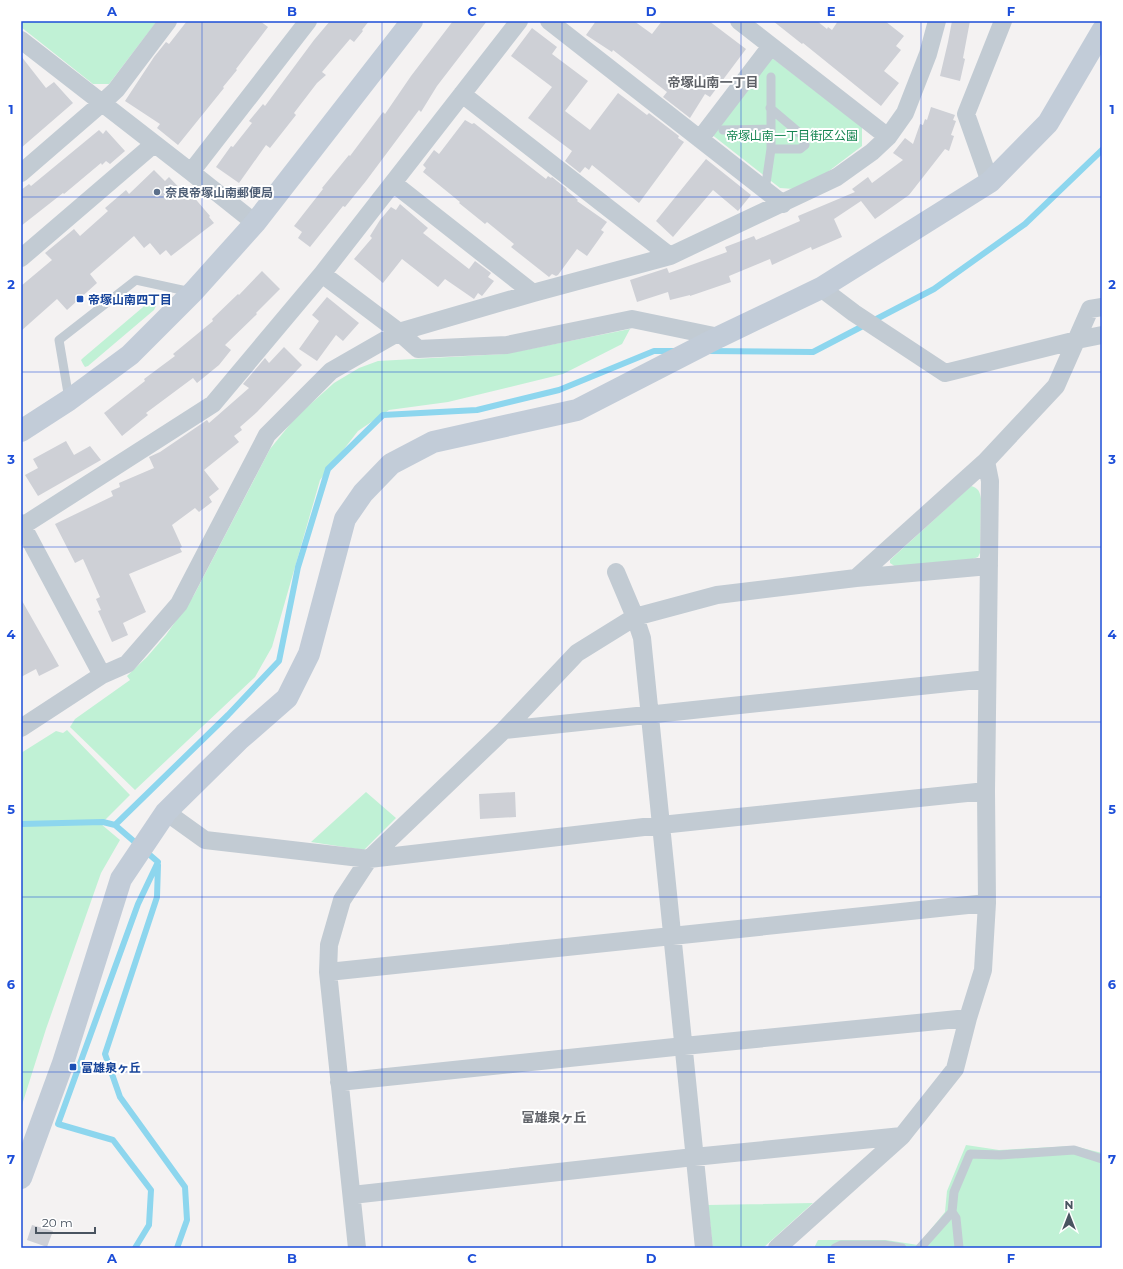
<svg xmlns="http://www.w3.org/2000/svg" width="1123" height="1269" font-family="Montserrat,'Noto Sans JP',sans-serif">
	<style>
		.green { fill: #c0f1d5 }
		.lines { fill: none; stroke-linecap: round; stroke-linejoin: round }
		.stream { stroke: #8dd6ee; stroke-width: 6 }
		.building { fill: #ced0d6 }
		.lane { stroke: #c2cbd3; stroke-width: 9 }
		.street { stroke: #c2cbd3; stroke-width: 18 }
		.secondary { stroke: #c2ccd8; stroke-width: 22 }
		.grid { fill: none; stroke: #1d4ed8; stroke-width: 1; stroke-opacity: 0.55 }
		.service-dot { fill: #5c6f8a; stroke: #fff; stroke-width: 1.5 }
		.transit-dot { fill: #1a4fb4; stroke: #fff; stroke-width: 1.5 }
		.labels { text-anchor: middle; dominant-baseline: central; stroke-width: 4; stroke-linejoin: round; paint-order: stroke }
		.park-label { font-size: 12px; fill: #168552; stroke: #fff }
		.service-label { font-size: 12px; font-weight: bold; fill: #4e5e75; stroke: #fff; text-anchor: start }
		.transit-label { font-size: 12px; font-weight: bold; fill: #164399; stroke: #fff; text-anchor: start }
		.neighbourhood-label { font-size: 13px; font-weight: bold; fill: #5e6167; stroke: #fff }
		.neatline { fill: none; stroke: #1d4ed8; stroke-width: 1.5 }
		.grid-label { font-size: 13px; text-anchor: middle; font-weight: bold; fill: #1d4ed8 }
	</style>
	<rect width="100%" height="100%" fill="#f4f2f2"/>
	<path class="green" d="M21 21H157L109 84H93L21 27Z
		M771 57 862 127V146L825 174 794 189 780 188 711 134Z
		M149 302 154 303 156 306 154 310 88 366 85 367 83 364 81 360 83 358Z
		M630 329 622 344 563 374 448 402 389 410 358 431 320 480 272 647 255 677 135 790 70 727 75 719 130 680 127 676 147 657 166 635 194 595 270 449 296 417 334 383 359 368 378 361 504 354Z
		M971 486C978 488 980 491 981 499L980 553 978 557 970 560 896 567 890 563V560Z
		M67 730 130 795 101 824 120 840 101 873 46 1029 21 1108V753L56 731 63 733Z
		M366 792 396 818 364 850 311 842Z
		M966 1145 999 1150 1074 1146 1102 1153V1248H814L818 1240H886L918 1245 945 1212 947 1191Z
		M813 1203 763 1248H713L708 1205Z"/>
	<g class="lines">
		<path class="stream" d="M707 351 813 352 934 289 1025 224 1102 150
			M21 824 103 822 115 825
			M158 865 157 897 105 1054 120 1097 185 1187 187 1220 177 1248
			M135 1248 149 1225 151 1190 113 1140 58 1124 138 904 158 862 115 825 228 715 279 661 298 567 328 469 383 415 477 410 559 390 654 351H676"/>
	</g>
	<path class="building" d="M187 21H260L268 27 236 69 237 70 223 87 224 88 178 145 157 128 160 124 125 101 154 57 166 42 169 44Z
		M330 21H369L362 30 363 31 354 42 350 39 322 72 326 75 317 83 294 113 296 115 270 148 266 145 239 183 216 167 231 146 233 147 252 123 249 121 263 104 265 106 314 40Z
		M453 21H487L437 86 421 112 419 110 366 181 345 207 343 206 310 247 298 238 302 232 294 226 323 189 322 188 349 155 350 156 383 112 385 114 411 76Z
		M596 21H634L652 34 662 21H709L746 49 710 97 705 94 690 118 663 97 667 92 613 50 612 52 586 35Z
		M773 21H817L827 29 828 27 832 30 838 21H885L904 36 896 46 901 50 884 71 899 83 881 106 803 43 802 44Z
		M952 21H970L963 58 965 59 960 81 940 76 948 42Z
		M532 28 557 47 552 54 588 81 565 111 590 130 618 93 647 115 649 113 679 136 678 138 684 142 639 203 592 165 589 170 585 167 580 173 565 161 572 151 528 118 552 87 511 56Z
		M21 56 46 88 54 82 73 103 21 148Z
		M931 107 955 115 953 120 956 121 951 135 954 136 949 151 945 149 909 195 875 219 861 201 834 219 842 237 812 250 811 247 772 265 770 259 729 276 731 282 690 296V295L670 300 668 292 637 302 630 280 667 268 669 273 727 252 725 247 754 236 756 240 800 221 798 216 855 192 852 189 868 177 872 183 903 160 893 153 905 138 913 144 920 124 923 125 925 119 927 120Z
		M465 120 472 124 474 123 546 179 548 176 551 178 552 177 567 189 566 190 578 200 577 201 607 222 601 230 604 232 587 256 577 249 558 275 556 276 552 274 549 277 511 247 514 244 487 222 485 224 459 203 460 202 423 172 426 168 423 165 434 150 439 154Z
		M99 130 103 134 106 130 125 151 110 164 106 161 102 165 101 163 64 194 63 193 21 226V190L29 184 31 186Z
		M706 159 751 195 738 211 713 190 673 237 656 221Z
		M154 170 165 181 169 177 189 198 192 195 210 216 209 217 214 223 171 256 166 250 160 255 150 243 144 248 134 236 90 274 97 283 67 310 57 299 21 331V286L52 260 45 253 74 229 80 236 108 211 105 208 126 190 129 194Z
		M400 204 428 228 423 233 469 269 475 261 491 273 488 277 494 281 482 296 478 293 474 299 445 279 438 287 402 259 383 283 354 259 372 238 370 236 380 220 391 207 396 210Z
		M262 271 280 289 256 313 257 314 225 345 231 350 219 365 197 383 193 378 146 413 148 415 122 436 104 413 145 381 144 379 175 356 173 354 213 321 212 319 238 294 239 295Z
		M327 297 359 323 343 341 336 335 317 361 299 349 319 321 312 315Z
		M284 347 302 365 257 412 240 427 242 430 234 436 239 442 204 470 219 489 209 497 212 502 199 512 195 508 172 525 182 547 180 548 182 552 129 574 146 612 123 623 128 635 112 642 98 611 101 610 96 599 100 597 83 559 75 563 55 524 113 496 111 491 120 487 119 483 154 468 149 457 160 452 207 420 209 423 249 388 243 384 265 358 269 363Z
		M66 441 74 455 90 446 101 460 38 496 25 475 38 468 33 459Z
		M21 599 59 666 39 676 36 669 21 677Z
		M515 792 516 817 480 819 479 794Z
		M32 1225 53 1231 47 1247 27 1240Z"/>
	<g class="lines">
		<path class="lane" d="M770 108 803 136 805 145 800 149H771
			M723 130 771 129
			M765 190 771 149V77
			M69 399 59 340 136 280 191 292
			M952 1212 956 1218 959 1248
			M835 1248 841 1245H884L902 1248
			M920 1248 952 1212 954 1192 970 1154 1000 1155 1074 1150 1102 1159"/>
		<path class="street" d="M549 21 783 204
			M739 21 888 137
			M21 40 191 172 255 223
			M462 94 670 256
			M700 139 771 46
			M191 172 308 21
			M21 173 102 103 116 90 168 21
			M990 182 966 114 1003 21
			M393 183 533 293
			M21 258 154 144
			M322 274 399 332 418 349 507 345 632 319 719 337
			M821 288 854 313 945 373 1077 340 1102 335
			M986 461 1056 386 1090 309 1102 307
			M21 523 102 675
			M21 527 213 404 322 274 519 21
			M616 572 635 617 642 638 704 1248
			M21 728 102 675 127 664 179 604 267 435 331 371 399 332 533 293 670 256 837 177 872 152 888 137 905 113 928 54 937 21
			M504 730 987 679
			M166 812 205 840 369 859 661 825 986 791
			M328 972 987 903
			M339 1082 684 1046 968 1018
			M352 1195 694 1157 902 1136
			M357 1248 328 972 329 945 342 900 369 859 504 730 577 653 635 617 717 595 856 578 989 566
			M777 1248 902 1136 955 1069 968 1018 983 970 987 903 986 791 990 481 986 461 856 578"/>
		<path class="secondary" d="M21 431 69 400 130 355 193 292 255 223 412 21
			M21 1178 63 1063 121 879 166 812 240 739 287 698 309 654 345 519 363 493 391 464 433 442 577 410 719 337 821 288 990 182 1048 123 1102 31"/>
	</g>
	<path class="grid" d="M202 21V1248M382 21V1248M562 21V1248M741 21V1248M921 21V1248M21 197H1102M21 372H1102M21 547H1102M21 722H1102M21 897H1102M21 1072H1102"/>
	<circle class="service-dot" cx="157" cy="192" r="4"/>
	<g class="transit-dot">
		<rect x="76" y="295" width="8" height="8" rx="2"/>
		<rect x="69" y="1063" width="8" height="8" rx="2"/>
	</g>
	<g class="labels">
		<g class="park-label">
			<text x="792" y="135">帝塚山南一丁目街区公園</text>
		</g>
		<g class="service-label">
			<text x="165" y="192">奈良帝塚山南郵便局</text>
		</g>
		<g class="transit-label">
			<text x="88" y="299">帝塚山南四丁目</text>
			<text x="81" y="1067">富雄泉ヶ丘</text>
		</g>
		<g class="neighbourhood-label">
			<text x="713" y="82">帝塚山南一丁目</text>
			<text x="554" y="1117">富雄泉ヶ丘</text>
		</g>
	</g>
	<rect width="1123" height="1269" fill="none" stroke="#ffffff" stroke-width="44"/>
	<g transform="translate(1069 1215)" stroke="#ffffff" stroke-width="3" paint-order="stroke">
	<path d="M0-3L7 15L0 10L-7 15Z" fill="#495460"/>
	<text y="-6" font-size="11" font-weight="bold" text-anchor="middle" fill="#495460">N</text>
	</g>
	<path d="M36 1227v6h59v-6" fill="none" stroke="#495460" stroke-width="2"/>
	<text x="42" y="1227" font-size="12" fill="#495460" stroke="#ffffff" stroke-width="3" paint-order="stroke">20 m</text>
	<rect x="22" y="22" width="1079" height="1225" class="neatline"/>
	<g class="grid-label">
		<text x="112" y="16">A</text>
		<text x="292" y="16">B</text>
		<text x="472" y="16">C</text>
		<text x="651" y="16">D</text>
		<text x="831" y="16">E</text>
		<text x="1011" y="16">F</text>
		<text x="11" y="114">1</text>
		<text x="1112" y="114">1</text>
		<text x="11" y="289">2</text>
		<text x="1112" y="289">2</text>
		<text x="11" y="464">3</text>
		<text x="1112" y="464">3</text>
		<text x="11" y="639">4</text>
		<text x="1112" y="639">4</text>
		<text x="11" y="814">5</text>
		<text x="1112" y="814">5</text>
		<text x="11" y="989">6</text>
		<text x="1112" y="989">6</text>
		<text x="11" y="1164">7</text>
		<text x="1112" y="1164">7</text>
		<text x="112" y="1263">A</text>
		<text x="292" y="1263">B</text>
		<text x="472" y="1263">C</text>
		<text x="651" y="1263">D</text>
		<text x="831" y="1263">E</text>
		<text x="1011" y="1263">F</text>
	</g>
</svg>
